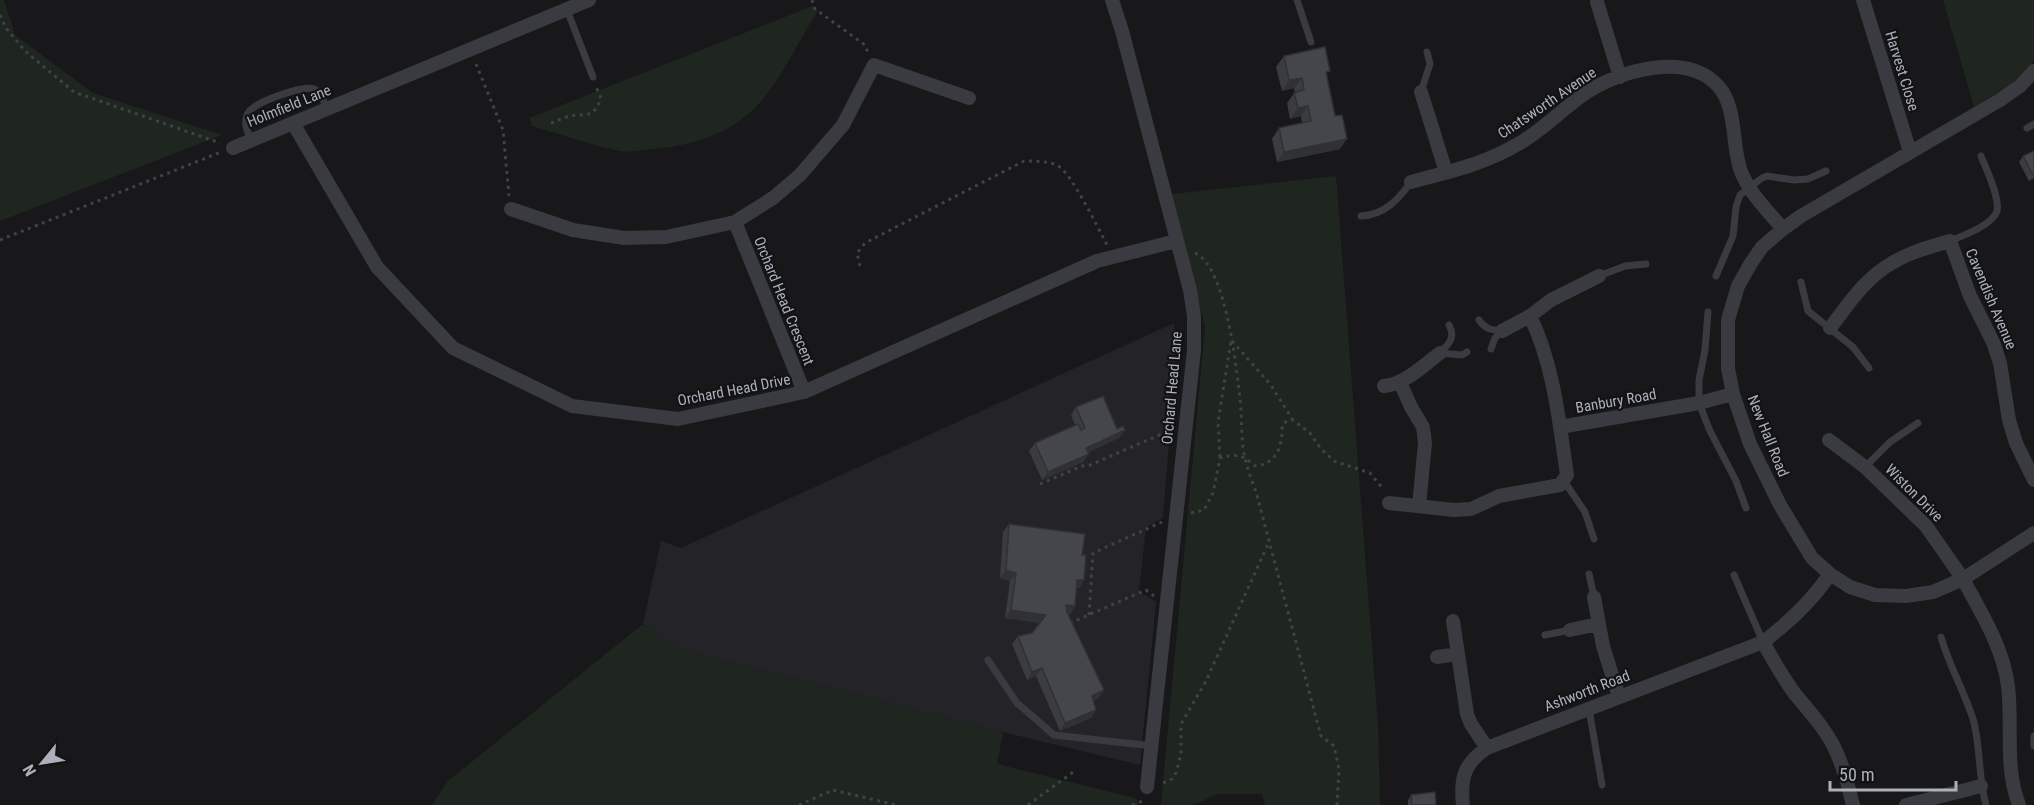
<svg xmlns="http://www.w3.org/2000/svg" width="2034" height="805" font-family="'Roboto Condensed',sans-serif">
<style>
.built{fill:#242428}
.green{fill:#1e261f}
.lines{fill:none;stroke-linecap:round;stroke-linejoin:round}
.path{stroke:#3f4247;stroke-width:3;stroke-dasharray:3 4.5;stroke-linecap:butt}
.service{stroke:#393b40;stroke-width:7}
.minor{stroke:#393b40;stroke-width:14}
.wall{fill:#3b3c40}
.shaded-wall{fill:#303134}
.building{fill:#45464b;stroke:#303134;stroke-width:1.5}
.labels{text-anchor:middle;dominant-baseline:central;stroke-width:4.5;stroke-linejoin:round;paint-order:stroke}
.street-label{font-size:15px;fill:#abb0bb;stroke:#131316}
</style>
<rect width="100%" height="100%" fill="#18181b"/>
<path class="built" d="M1174 323 1176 351 1163 518 1146 527 1139 591 1156 602 1140 765 1003 732 679 649 643 624 661 541 681 548Z"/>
<path class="green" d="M0 0H4L15 35 93 93 222 135 0 221Z
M1943 0H2034V61L2010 85 1974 107Z
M813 6 818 11C798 41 785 73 762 100 733 134 695 145 652 149 642 150 630 153 620 151 590 145 561 134 532 126L529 118Z
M1336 176 1378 724 1380 805H1265L1262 794H1217L1193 805H1161L1205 327 1172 194Z
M643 624 679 649 1003 732 997 764 1135 798 1140 805H432L448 781Z"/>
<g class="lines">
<path class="path" d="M812 0 815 9 865 45 868 53
M0 15 6 28 25 51 74 92 220 143
M476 64 503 130 509 196
M551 123C557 121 564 117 570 116 588 113 593 119 601 98L596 87
M0 240 221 152
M1195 253C1227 266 1238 378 1241 410 1242 425 1241 442 1245 457 1247 469 1252 481 1256 492L1321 736 1334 746 1339 769 1337 805
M860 266 857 253 865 243 1024 161C1035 161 1046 161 1057 165 1071 172 1098 228 1107 245
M1232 341 1270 384 1293 420
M1220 457 1218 422 1231 341
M1040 484 1082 466 1090 465 1171 430
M1191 513 1204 510 1213 493 1220 458C1236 453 1243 455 1255 466 1278 464 1283 444 1282 425L1287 421 1293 420 1310 433 1321 449 1334 461 1370 473 1384 490
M1089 615 1093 553 1162 522
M1070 623 1146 590 1154 596
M1163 783 1172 779 1176 773 1181 754V724L1206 681 1269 542
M799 805 833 790 896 805
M1028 805 1076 770
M1132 805 1143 801"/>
<path class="service" d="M1297 0 1311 42
M567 10 593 77
M1421 92 1430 64 1427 52
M2027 128 2034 124
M251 140C247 131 243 122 248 113 254 102 303 85 314 89 321 91 324 102 327 109
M1361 216C1384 215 1398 200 1411 182
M1950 241C1962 236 1993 225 1997 211 2000 198 1986 168 1981 156
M1599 276 1625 266 1646 264
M1716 276 1733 236 1736 207 1740 195 1762 178 1767 176 1794 180 1808 179 1826 171
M1801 282 1808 311 1853 347 1869 368
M1708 312 1705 350 1699 380V403L1710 431 1736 481 1746 508
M1479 320C1485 329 1491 330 1502 331
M1491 349 1495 338 1502 331
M1440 353C1449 344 1456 337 1449 325
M1440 353 1462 355 1467 352
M1865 467 1890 442 1918 423
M1564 481 1585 512 1594 539
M1589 574 1594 597
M1734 575 1763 642
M1545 635 1570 630
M1941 637C1949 665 1964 691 1973 719 1981 747 1978 777 1986 805
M988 660 1017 703 1054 735 1153 746
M1589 709 1602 785
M2034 736V746"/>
<path class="minor" d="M1112 0 1122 31 1190 290 1194 316V350L1147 787
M1863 0 1910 152
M1597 2 1620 77
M1421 92 1446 172
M293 123 377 267 453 348 572 406 678 419 804 392 1097 261 1176 241
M233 148 589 0
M1411 182C1448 172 1485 164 1518 144 1542 131 1561 110 1584 94 1618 71 1687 50 1719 87 1738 109 1731 149 1742 174 1751 195 1769 212 1783 229
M511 209 573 230 624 238 666 237 735 222 773 198 800 175 843 125 874 65 969 98
M735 222 804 392
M1830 328C1848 305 1865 278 1892 263 1910 252 1930 247 1950 241L1970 296 1993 342 2000 363 2009 420 2016 443 2034 480
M1502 331 1530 316 1551 300 1599 276
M1400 382 1411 407 1423 427 1425 443 1419 506
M1384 386C1405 384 1424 365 1440 353
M1560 427 1699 403 1733 394
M1829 440 1865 467 1926 526 1963 579 2034 533
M1389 503 1454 510 1471 509 1499 496 1560 485 1567 475C1559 422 1554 365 1530 316
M1594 597 1603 646 1619 697
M1453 621 1467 714 1471 724 1487 748
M1570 630 1598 624
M1763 642C1773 660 1783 678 1795 694 1809 711 1824 727 1834 747 1843 765 1848 785 1853 805
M1437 657 1458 654
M1463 805C1460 779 1464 763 1487 748L1763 642C1788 623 1812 601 1830 574
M1906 805 1981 786
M2019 805C2004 765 2013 727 2008 686 2003 647 1981 613 1963 579L1933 592 1906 596 1875 595 1850 587 1830 574 1812 558 1780 505 1750 444 1733 394 1728 368V320L1738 286 1751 263 1762 247 1783 229 1801 216 2000 100 2020 86 2034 71"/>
</g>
<path class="wall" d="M1284 56 1327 76 1340 149 1277 162 1272 139 1279 128 1302 123 1301 116 1290 119 1287 103 1295 92 1294 88 1282 91 1276 67Z
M2034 151V178L2029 181 2019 162 2023 156Z
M1076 407 1117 429 1125 430 1119 438 1088 452 1083 462 1042 480 1029 451 1035 443 1075 425 1071 415Z
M1009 524 1082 555 1084 580 1079 588H1077L1075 606 1070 614H1068L1104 690 1098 698 1093 701 1096 710 1091 718 1060 731 1036 676 1027 680 1012 644 1018 636 1032 633 1040 623 1005 618 1010 581 1000 578 1003 532Z
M1411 795 1436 805H1408V800Z"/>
<path class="shaded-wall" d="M1302 78 1294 88 1282 91 1289 80Z
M1308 106 1301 116 1290 119 1298 108Z
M1347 139 1340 149 1277 162 1284 152Z
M1125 430 1119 438 1081 456 1086 448Z
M1089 454 1083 462 1042 480 1048 472Z
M1006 570 1016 573 1010 581 1000 578Z
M1077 580H1084L1079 588H1072Z
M1066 605 1075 606 1070 614 1060 613Z
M1011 610 1046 615 1040 623 1005 618Z
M1042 668 1036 676 1027 680 1032 672Z
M1104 690 1098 698 1086 704 1092 696Z
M1096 710 1091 718 1060 731 1065 723Z"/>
<path class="building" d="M1325 47 1330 71 1326 72 1335 116 1342 115 1347 139 1284 152 1279 128 1311 121 1308 106 1298 108 1294 93 1304 90 1302 78 1289 80 1284 56Z
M2034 151V175H2033L2023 156Z
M1103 396 1117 429 1123 426 1125 430 1086 448 1089 454 1048 472 1035 443 1078 424 1081 430 1085 428 1076 407Z
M1009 524 1085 534 1082 555H1086L1084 580H1077L1075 606 1066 605 1067 612 1104 690 1092 696 1096 710 1065 723 1042 668 1032 672 1018 636 1032 633 1046 615 1011 610 1016 573 1006 570Z
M1435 792 1436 805H1412L1411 795Z"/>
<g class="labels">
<g class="street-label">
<text transform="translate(1902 71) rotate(73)">Harvest Close</text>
<text transform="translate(1547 103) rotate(-34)">Chatsworth Avenue</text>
<text transform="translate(289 106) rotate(-22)">Holmfield Lane</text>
<text transform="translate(1991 299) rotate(67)">Cavendish Avenue</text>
<text transform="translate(784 301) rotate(68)">Orchard Head Crescent</text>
<text transform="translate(1172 388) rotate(-85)">Orchard Head Lane</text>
<text transform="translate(734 390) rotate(-11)">Orchard Head Drive</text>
<text transform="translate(1616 401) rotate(-10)">Banbury Road</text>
<text transform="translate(1768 436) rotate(68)">New Hall Road</text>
<text transform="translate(1914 493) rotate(45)">Wiston Drive</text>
<text transform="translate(1587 691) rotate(-21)">Ashworth Road</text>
</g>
</g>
<g transform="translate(42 763) rotate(240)" stroke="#131316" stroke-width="4.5" paint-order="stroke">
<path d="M0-4.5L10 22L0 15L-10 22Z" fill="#abb0bb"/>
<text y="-9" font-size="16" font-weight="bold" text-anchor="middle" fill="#abb0bb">N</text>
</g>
<path d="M1830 781v9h126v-9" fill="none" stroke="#abb0bb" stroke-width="3"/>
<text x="1839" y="781" font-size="18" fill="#abb0bb" stroke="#131316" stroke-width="4.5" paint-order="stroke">50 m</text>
</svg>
